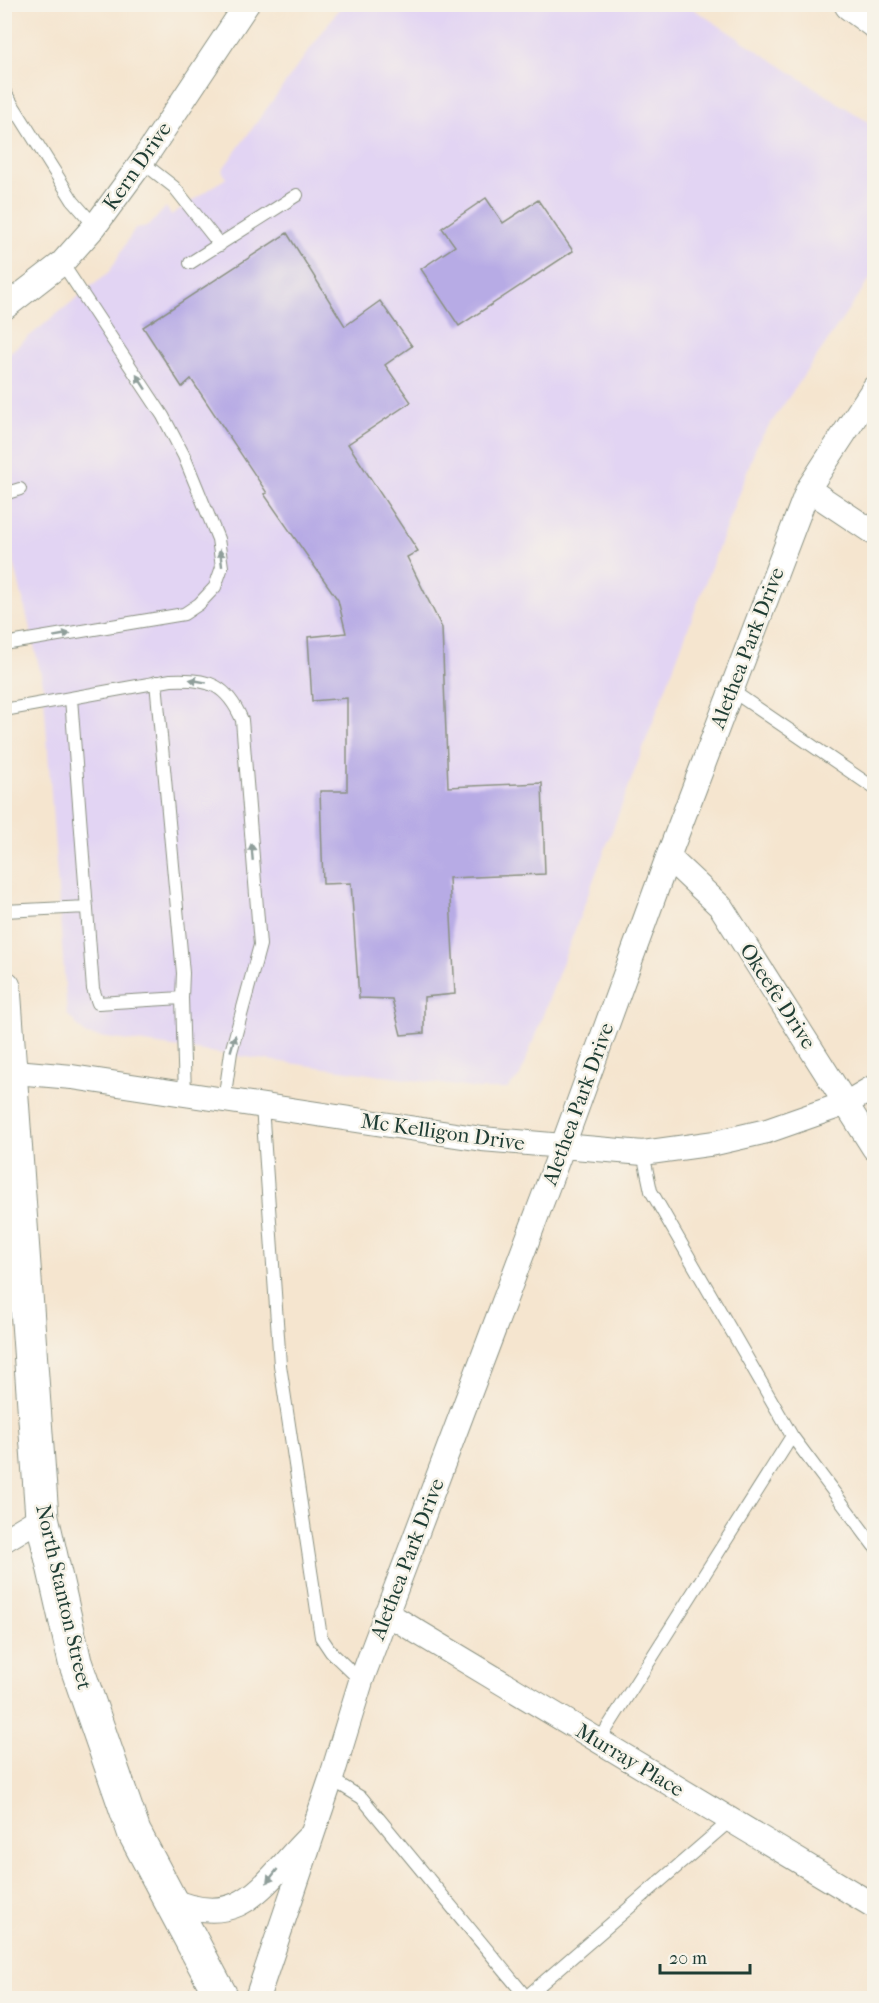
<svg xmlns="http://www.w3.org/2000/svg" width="879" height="2003" font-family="'IM FELL French Canon',serif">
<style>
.built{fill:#e2d4f3}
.building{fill:#b7abe5}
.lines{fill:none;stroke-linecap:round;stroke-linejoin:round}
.lane-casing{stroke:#8a9182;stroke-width:14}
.street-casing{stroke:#8a9182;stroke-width:26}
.secondary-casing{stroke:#8a9182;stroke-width:35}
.primary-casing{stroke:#8a9182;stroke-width:35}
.lane{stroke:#fff;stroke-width:12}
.street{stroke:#fff;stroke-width:24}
.secondary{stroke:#fff;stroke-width:33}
.primary{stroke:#fff;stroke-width:33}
.oneway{fill:#8f9e9a}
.labels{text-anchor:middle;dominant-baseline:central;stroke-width:5;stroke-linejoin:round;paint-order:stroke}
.street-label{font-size:21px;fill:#1f3d34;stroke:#f7f3e8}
</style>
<rect width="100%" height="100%" fill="#f7f3e8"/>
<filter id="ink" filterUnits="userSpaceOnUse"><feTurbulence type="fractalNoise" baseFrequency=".0167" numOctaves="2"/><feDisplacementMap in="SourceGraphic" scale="12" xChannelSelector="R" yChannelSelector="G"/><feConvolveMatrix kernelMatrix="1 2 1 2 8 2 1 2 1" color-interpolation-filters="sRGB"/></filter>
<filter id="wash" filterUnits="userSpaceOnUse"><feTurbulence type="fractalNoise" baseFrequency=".008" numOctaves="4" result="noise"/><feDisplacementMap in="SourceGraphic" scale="24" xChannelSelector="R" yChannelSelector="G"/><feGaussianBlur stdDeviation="1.35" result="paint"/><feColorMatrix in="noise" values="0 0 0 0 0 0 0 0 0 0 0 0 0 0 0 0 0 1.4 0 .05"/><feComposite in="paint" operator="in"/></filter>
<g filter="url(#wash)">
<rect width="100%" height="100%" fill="#f5e5cf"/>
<path class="built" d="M342 5H687L874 126V148L869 156 874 159V273L758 442 520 1076 507 1089H479L86 1035 67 1014 43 683 5 525 4 357 110 271 135 228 149 226 166 207 171 215 226 178 222 170Z"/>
<g id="blocks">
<path class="building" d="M486 198 503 223 538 200 573 251 459 326 421 269 455 246 442 228Z
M287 233 345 326 380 301 412 346 385 365 411 402 348 444 418 551 407 557 442 628 448 787 542 783 545 874 449 878 455 994 424 997V1033L401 1035 392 999 359 998 351 883 323 884 320 791H347V698L312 701 308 637 346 633 338 600 264 494 267 493 191 379 182 387 143 327Z"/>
</g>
</g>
<g filter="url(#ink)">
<use href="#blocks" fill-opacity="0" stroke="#8a9182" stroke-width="1.5"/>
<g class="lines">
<g class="lane-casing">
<path id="lane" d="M4 91 73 201 95 226
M142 162 174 187 220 245
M190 263 297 195
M4 494 20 489
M4 644 184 614 199 604 215 587 222 567 218 539 184 456 163 416 62 263
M731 690 874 788
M71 698 93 989 98 1003 182 998 183 973 156 682
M4 710 171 680C209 678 227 685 242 720L260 945 231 1052 224 1101
M4 911 87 907
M182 998 185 1095
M262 1106 280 1365 321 1637 331 1652 361 1681
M643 1153 651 1191 792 1436 874 1546
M599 1741 792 1436
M331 1779 362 1798 527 1998
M526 1997 731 1820"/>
</g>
<g class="street-casing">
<path id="street" d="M4 308 62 263 95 226 142 162 247 4
M808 489 874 533
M668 857 721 907 874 1148
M4 1071 72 1077 482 1139 643 1153 715 1143 767 1131 847 1103 874 1087
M4 1540 42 1517
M386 1613 874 1906
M168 1899C242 1932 262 1884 308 1838
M257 1998 331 1779 361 1681 562 1148 668 857 808 489 874 388"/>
</g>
<g class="secondary-casing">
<path id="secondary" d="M4 987 42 1517 75 1662 134 1832 222 1998"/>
</g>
<g class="primary-casing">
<path id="primary" d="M851 4 874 21"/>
</g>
<use href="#lane" class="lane"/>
<use href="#street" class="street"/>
<use href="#secondary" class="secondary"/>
<use href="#primary" class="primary"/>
</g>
<defs><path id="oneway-solid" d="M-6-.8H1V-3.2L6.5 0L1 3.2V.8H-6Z" transform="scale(1.5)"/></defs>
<g class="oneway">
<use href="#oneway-solid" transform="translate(141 382) rotate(-123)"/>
<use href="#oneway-solid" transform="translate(221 558) rotate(-97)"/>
<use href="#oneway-solid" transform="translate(62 635) rotate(-10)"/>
<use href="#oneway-solid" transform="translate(198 681) rotate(-170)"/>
<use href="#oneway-solid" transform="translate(252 852) rotate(-95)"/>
<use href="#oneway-solid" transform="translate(233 1043) rotate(-74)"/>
<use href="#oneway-solid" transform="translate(272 1876) rotate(128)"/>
</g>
</g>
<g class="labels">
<g class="street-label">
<text transform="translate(137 166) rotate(-55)">Kern Drive</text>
<text transform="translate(747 648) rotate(-69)">Alethea Park Drive</text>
<text transform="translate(778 996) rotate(57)">Okeefe Drive</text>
<text transform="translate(578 1104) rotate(-70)">Alethea Park Drive</text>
<text transform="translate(443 1132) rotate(8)">Mc Kelligon Drive</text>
<text transform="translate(407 1559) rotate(-69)">Alethea Park Drive</text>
<text transform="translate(64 1597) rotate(77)">North Stanton Street</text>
<text transform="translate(630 1760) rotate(31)">Murray Place</text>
</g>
</g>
<rect width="879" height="2003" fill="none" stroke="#f7f3e8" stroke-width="24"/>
<path d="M660 1964v9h90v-9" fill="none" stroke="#1f3d34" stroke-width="3"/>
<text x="669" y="1964" font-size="18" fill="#1f3d34" stroke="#f7f3e8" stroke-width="4.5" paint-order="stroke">20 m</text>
</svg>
